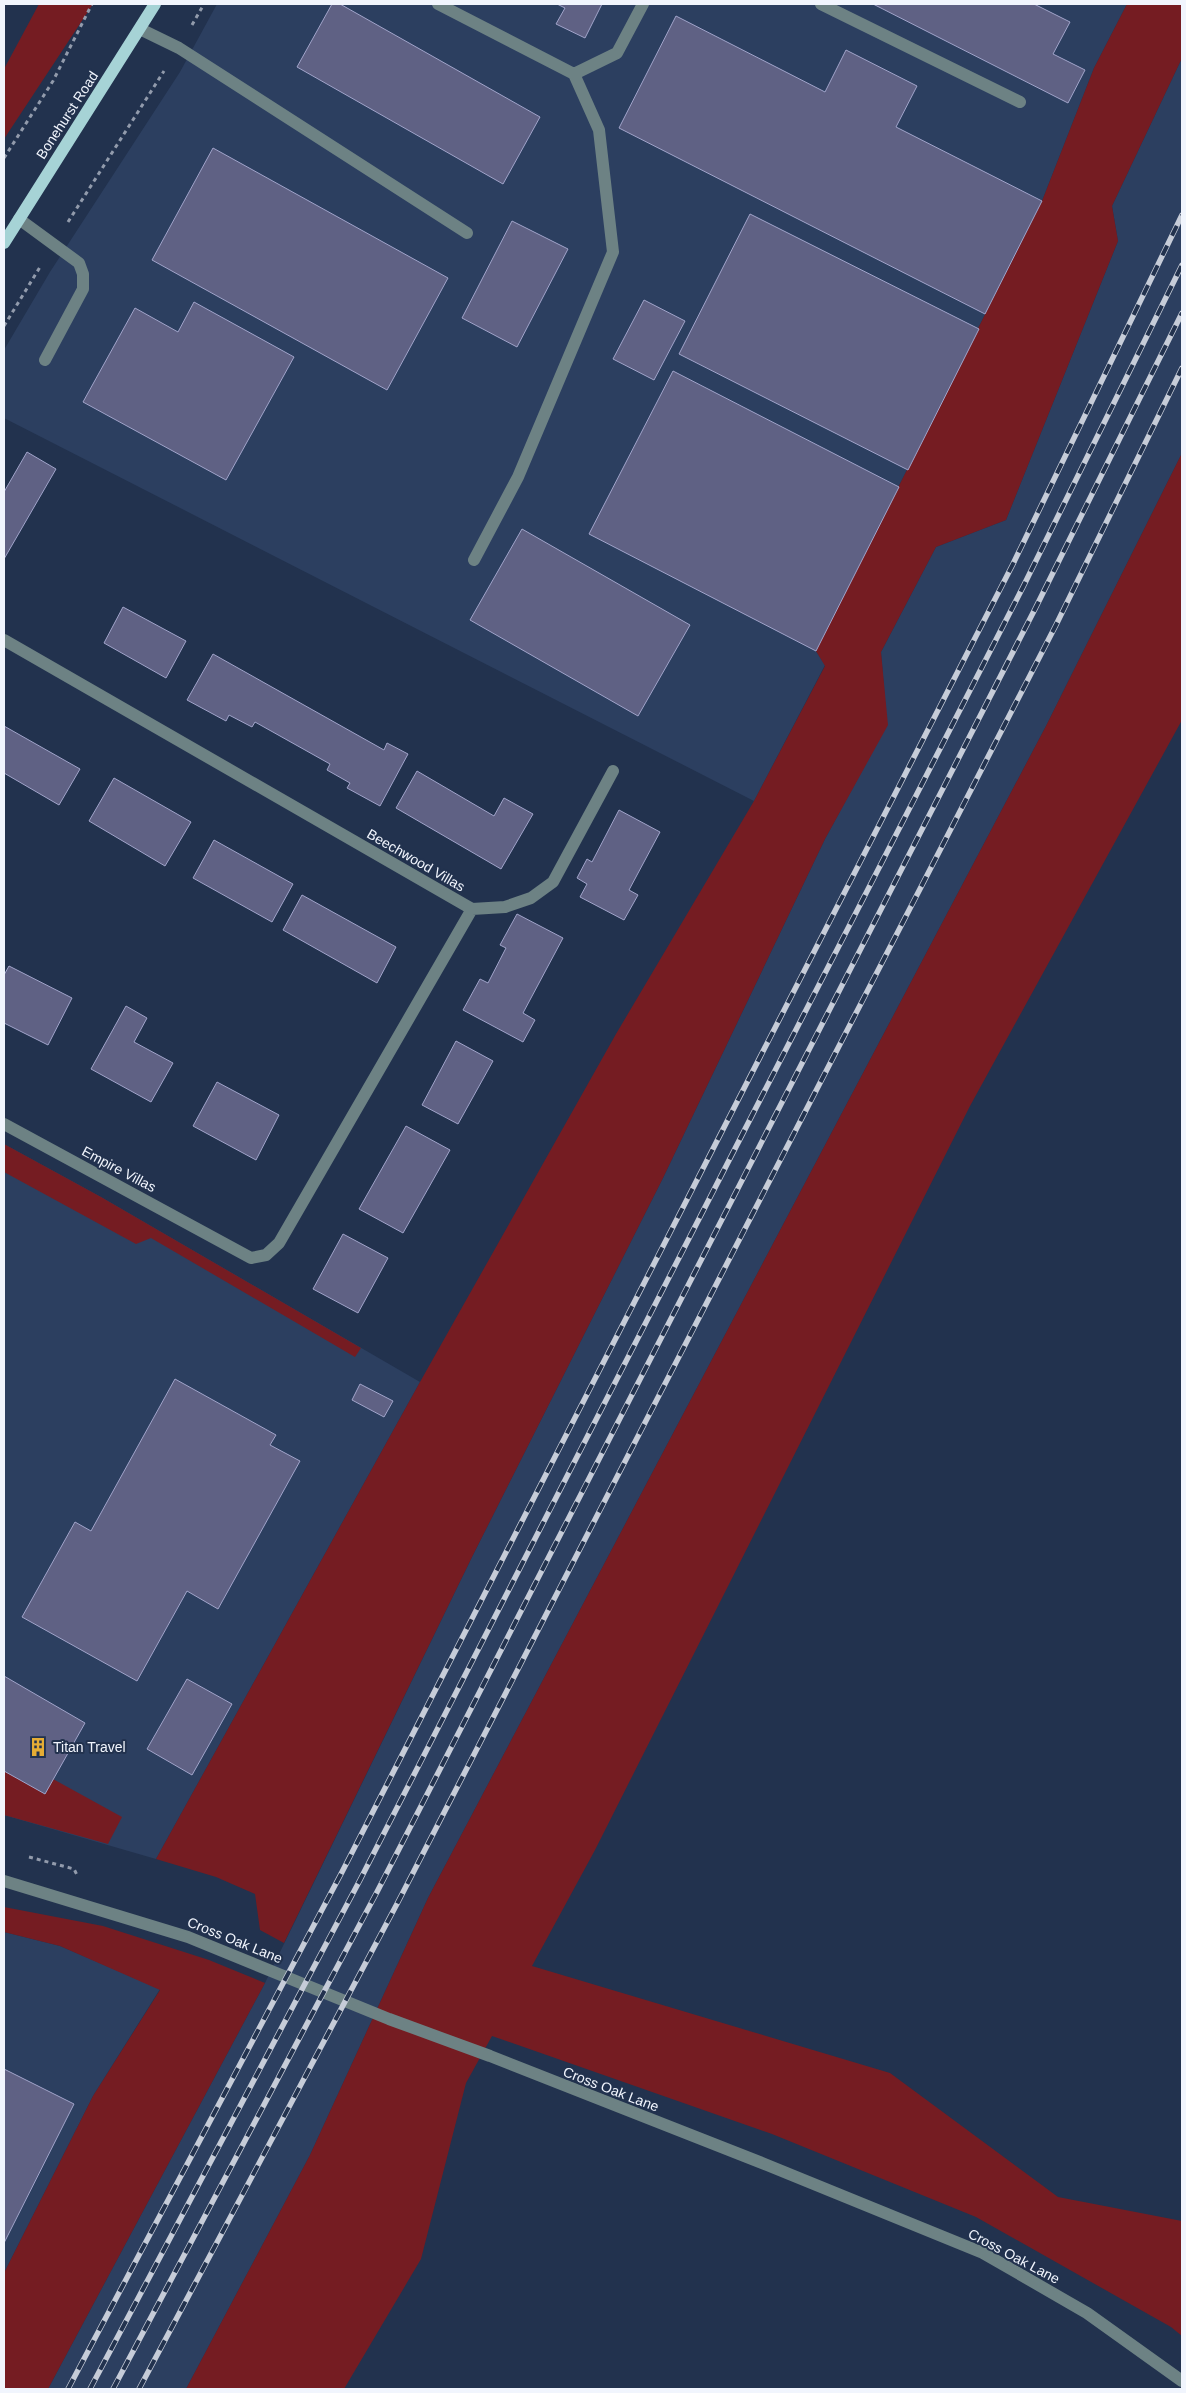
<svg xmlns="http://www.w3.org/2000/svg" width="1186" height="2393" font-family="Helvetica,sans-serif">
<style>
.built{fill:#2c3f60}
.green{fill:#751c22}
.building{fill:#5f6184;stroke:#a1a4ca}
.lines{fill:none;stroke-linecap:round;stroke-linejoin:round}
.path{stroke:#929bac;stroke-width:3;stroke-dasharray:4 4;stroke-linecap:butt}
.minor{stroke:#6d8284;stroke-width:12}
.major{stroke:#a6d3d6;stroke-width:12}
.rail-casing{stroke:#c6ccd8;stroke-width:5.5}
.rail{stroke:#22324e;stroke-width:4;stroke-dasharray:11;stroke-linecap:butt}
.labels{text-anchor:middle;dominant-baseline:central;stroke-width:4;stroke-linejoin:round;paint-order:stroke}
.street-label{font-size:14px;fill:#f1f5fd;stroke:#22324e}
.poi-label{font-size:14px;fill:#f1f5fd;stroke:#22324e;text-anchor:start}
</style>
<rect width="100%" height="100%" fill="#22324e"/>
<path class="built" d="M217 4H1127L1094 68 1042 201 816 651 825 665 754 801 4 418V350L50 272 180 72Z
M1182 58V453L1046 726 428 1898 310 2155 186 2389H48L265 1983 472 1557 663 1178 825 839 887 725 881 652 936 547 1006 520 1118 241 1112 206Z
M4 1144 101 1197 420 1382 156 1859 4 1815Z
M4 1932 60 1946 160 1989 93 2096 4 2273Z"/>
<path class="green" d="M39 4H93L4 139V69Z
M1127 4H1182V58L1112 206 1118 241 1006 520 936 547 881 652 888 725 825 839 663 1178 472 1557 284 1943 260 1930 255 1894 216 1877 156 1859 420 1382 616 1034 754 801 825 666 816 651 1042 201 1094 68Z
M1182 453V720L970 1106 595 1850 532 1966 890 2073 1058 2197 1182 2221V2336L1171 2327 976 2217 772 2134 492 2036 466 2083 421 2259 344 2389H186L310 2155 428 1898 1046 726Z
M4 1144 101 1197 361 1348 355 1357 151 1238 136 1244 4 1172Z
M4 1771 45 1794 53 1779 122 1817 108 1844 4 1815Z
M4 1907 103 1926 209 1960 265 1983 48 2389H4V2273L93 2096 160 1990 60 1946 4 1932Z"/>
<path class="building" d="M332 4H340L540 117 503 184 297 67Z
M557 4H602L585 38 556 24 565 8Z
M873 4H1034L1070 22 1053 54 1085 70 1068 103Z
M676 16 825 92 846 50 917 86 896 127 1042 201 985 314 619 128Z
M213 148 448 278 387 390 152 260Z
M750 214 979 329 908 470 679 354Z
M512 221 568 249 517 347 462 318Z
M644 300 685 321 654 380 613 359Z
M194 302 294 357 226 480 83 402 135 308 178 332Z
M673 371 899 487 816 651 589 534Z
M27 452 56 469 4 559V492Z
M522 529 690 625 638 716 470 620Z
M123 607 186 641 166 678 104 643Z
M213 654 384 750 387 743 408 754 380 806 347 788 350 783 327 770 330 764 255 722 252 727 229 715 226 721 187 700Z
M4 726 80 769 59 805 4 773Z
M417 771 494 816 504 798 533 814 501 869 396 808Z
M114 778 191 822 165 866 89 821Z
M619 810 660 832 629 890 638 895 624 920 580 897 587 884 577 878 587 859 592 862Z
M214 840 293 884 272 922 193 878Z
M302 895 396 947 377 983 283 930Z
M517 914 563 938 523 1013 535 1020 523 1042 463 1010 480 979 488 983 506 948 500 945Z
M9 966 72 998 48 1045 4 1023V975Z
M126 1006 147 1018 134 1042 173 1063 151 1102 91 1069Z
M456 1041 493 1061 458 1124 422 1105Z
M217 1082 279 1115 256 1160 193 1126Z
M406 1126 450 1150 403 1233 359 1209Z
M343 1234 388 1258 358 1313 313 1289Z
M175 1379 276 1435 270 1445 300 1461 218 1609 187 1591 137 1681 22 1617 75 1522 91 1531Z
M360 1384 393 1401 384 1417 352 1400Z
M4 1676 85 1723 45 1794 4 1771Z
M187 1679 232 1704 192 1775 147 1749Z
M4 2069 74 2104 4 2243Z"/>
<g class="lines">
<path class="path" d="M192 25 204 4
M4 158 53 81 92 4
M68 222 164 71
M4 326 40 267
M29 1857 74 1869 77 1875"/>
<path class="minor" d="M438 4 574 74 599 130 613 252 518 477 474 560
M821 4 1020 102
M140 29 179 48 467 233
M574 74 617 53 643 4
M19 219 79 263 83 274V289L45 360
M4 640 472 909 279 1243 266 1255 251 1258 4 1124
M472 909 505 907 531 898 553 882 613 771
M4 1881 188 1937 389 2019 490 2056 767 2165 983 2253 1087 2313 1182 2381"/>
<path class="major" d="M4 243 155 4"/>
<g class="rail-casing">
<path id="rail" d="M68 2389 342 1872 1013 564 1182 215
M90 2389 360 1880 1023 587 1182 265
M113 2389 377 1892 1035 609 1182 313
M139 2389 398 1902 1056 625 1182 368"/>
</g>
<use href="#rail" class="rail"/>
</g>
<defs>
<g id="building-bare" transform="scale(1.5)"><path d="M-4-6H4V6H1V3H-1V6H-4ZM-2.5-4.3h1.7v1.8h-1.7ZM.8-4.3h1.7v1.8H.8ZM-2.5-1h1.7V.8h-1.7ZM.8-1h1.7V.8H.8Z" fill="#e5ad35" stroke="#22324e" stroke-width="2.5" paint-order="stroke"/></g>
</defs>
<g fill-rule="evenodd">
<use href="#building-bare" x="38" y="1747"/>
</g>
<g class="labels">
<g class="street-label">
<text transform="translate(67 115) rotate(-57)">Bonehurst Road</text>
<text transform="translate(416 860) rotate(30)">Beechwood Villas</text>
<text transform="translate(119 1169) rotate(28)">Empire Villas</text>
<text transform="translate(235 1940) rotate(22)">Cross Oak Lane</text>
<text transform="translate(611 2089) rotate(21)">Cross Oak Lane</text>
<text transform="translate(1014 2256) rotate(28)">Cross Oak Lane</text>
</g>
<g class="poi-label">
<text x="53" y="1747">Titan Travel</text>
</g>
</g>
<rect width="1186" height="2393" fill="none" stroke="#f1f5fd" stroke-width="10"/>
</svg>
